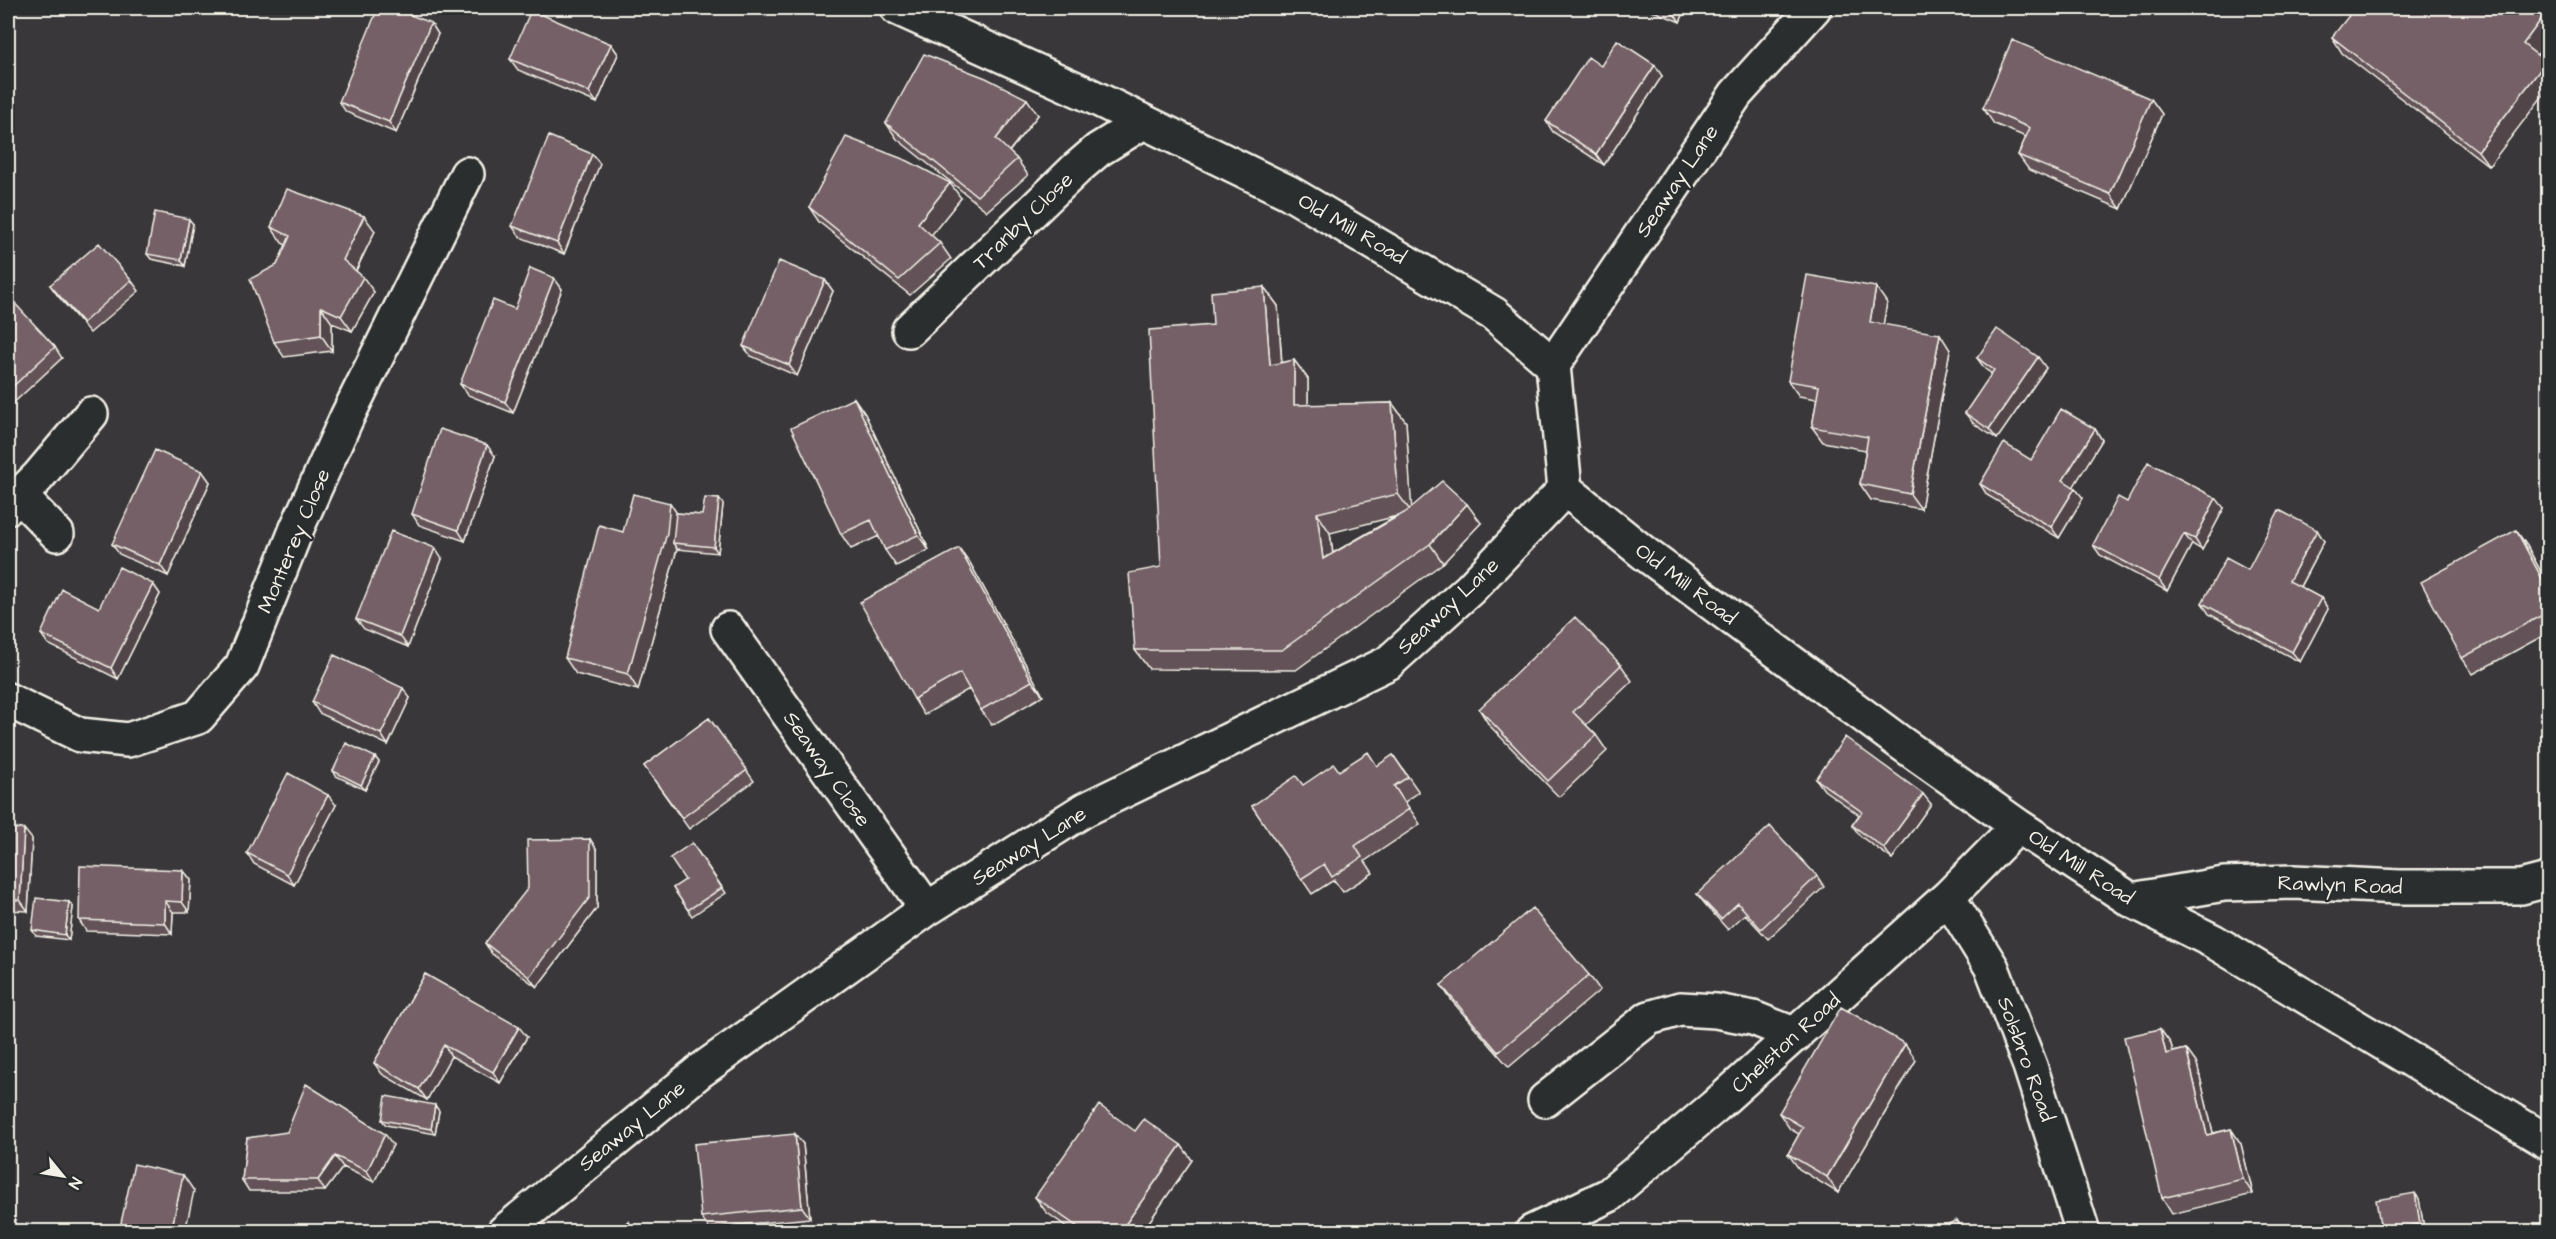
<svg xmlns="http://www.w3.org/2000/svg" width="2556" height="1239" font-family="'Architects Daughter',sans-serif">
<style>
.lines{fill:none;stroke-linecap:round;stroke-linejoin:round}
.minor-casing{stroke:#f4f1e8;stroke-width:38}
.minor{stroke:#2a2d2e;stroke-width:33}
.wall{fill:#645359;stroke:#f4f1e8;stroke-width:1.5;fill-rule:evenodd}
.shaded-wall{fill:#514449;stroke:#f4f1e8;stroke-width:1.5}
.building{fill:#746168;stroke:#f4f1e8;stroke-width:1.5}
.labels{text-anchor:middle;dominant-baseline:central;stroke-width:5;stroke-linejoin:round;paint-order:stroke}
.street-label{font-size:21px;fill:#f4f1e8;stroke:#2a2d2e}
</style>
<rect width="100%" height="100%" fill="#39373a"/>
<filter id="ink" filterUnits="userSpaceOnUse"><feTurbulence type="fractalNoise" baseFrequency=".0167" numOctaves="2"/><feDisplacementMap in="SourceGraphic" scale="12" xChannelSelector="R" yChannelSelector="G"/><feConvolveMatrix kernelMatrix="1 2 1 2 8 2 1 2 1" color-interpolation-filters="sRGB"/></filter>
<g filter="url(#ink)">
<g class="lines">
<g class="minor-casing">
<path id="minor" d="M897 8 1085 93 1288 192 1494 314 1553 365 1565 489 1644 553 1898 741 2018 826 2131 900 2213 941 2548 1142
M909 330 1077 168 1098 150 1143 122
M1553 365 1736 94 1814 8
M19 495 57 534
M8 507 38 477 91 414
M728 629 927 909
M8 700 80 735 128 740 198 717 242 666 297 528 347 417 467 174
M1948 897 1992 968 2030 1066 2083 1232
M2131 900 2224 884 2293 882 2400 887H2521L2548 880
M1545 1100 1649 1018 1680 1009 1716 1011 1753 1018 1796 1035
M504 1232 700 1071 927 909 1084 810 1388 663 1470 589 1565 489
M1532 1232 1609 1195 1714 1107 1948 897 2018 826"/>
</g>
<use href="#minor" class="minor"/>
</g>
<path class="wall" d="M1646 8H1686L1680 22Z
M2441 10 2537 55 2489 166 2342 53 2332 37Z
M431 23 438 34 396 133 346 112 339 102Z
M611 44 618 54 597 103 518 70 510 59Z
M1601 66 1662 76 1604 165 1553 132 1546 121Z
M2151 99 2162 114 2121 209 2029 170 2018 155 2026 137 1994 124 1983 108Z
M1038 115 1009 152 1017 159 1028 175 987 211 897 139 886 123Z
M592 154 600 164 564 254 520 237 512 226Z
M961 198 931 235 940 243 951 259 910 295 819 222 809 207Z
M193 224 185 266 151 259 147 254Z
M271 227 375 231 356 271 374 292 352 331 332 323V351L284 357 274 342 277 265 286 245 282 243Z
M554 278 562 289 513 413 468 395 460 384Z
M131 280 139 291 90 333 58 296 50 285Z
M825 280 833 291 797 376 751 356 743 346Z
M1264 287 1278 306 1282 363 1294 360 1308 379V405L1392 403 1406 422 1411 507 1481 523 1443 563 1296 670 1149 669 1135 650 1161 567 1213 325ZM1397 516 1333 553 1330 533Z
M8 298 55 347 62 358 8 408Z
M1887 303 1883 324 1950 350 1921 509 1871 500 1860 484 1866 450 1823 442 1812 427 1817 399 1799 396 1788 381Z
M1977 358 2046 368 1997 439 1973 423 1965 413 1992 374 1985 369Z
M854 398 865 414 929 550 896 566 885 550 879 536 851 549 841 534Z
M2095 429 2102 440 2073 486 2083 498 2059 538 1987 495 1980 484Z
M495 456 465 541 419 525 412 514Z
M202 471 210 482 168 576 119 554 112 544Z
M2127 502 2224 508 2202 550 2192 544 2167 591 2100 555 2093 545Z
M670 503 676 513 702 515 723 504 718 553 677 549 638 690 576 674 565 658 623 532Z
M2317 530 2324 541 2300 587 2321 598 2328 609 2300 662 2209 614 2202 603 2248 570Z
M2527 546 2548 585V633L2473 674 2462 658Z
M442 559 408 647 364 629 356 619Z
M970 563 1043 696 992 725 981 710 969 689 924 715 914 699Z
M153 584 160 594 118 679 48 644 41 634Z
M1621 665 1632 681 1586 725 1596 735 1607 751 1559 797 1489 725 1479 709Z
M410 698 388 745 319 713 312 702Z
M709 718 754 781 689 829 644 766Z
M1393 755 1419 792 1405 802 1420 824 1365 861 1373 873 1343 892 1334 880 1312 894 1252 806 1339 771 1377 766Z
M375 757 379 762 365 790 336 776 333 771Z
M1816 779 1931 804 1892 859 1860 836 1852 825 1859 815 1824 790Z
M336 805 294 885 254 864 247 853Z
M8 828 32 839 28 911 8 910Z
M590 839 597 850V908L537 987 492 954 485 943Z
M692 843 726 893 692 916 673 888 685 880Z
M183 870 191 880 189 912H173L172 934 86 931 79 920Z
M1817 876 1824 887 1768 939 1745 914 1728 930 1705 904 1697 894Z
M73 907 69 940 36 936 32 930Z
M425 974 527 1037 500 1083 451 1056 427 1100 382 1074 374 1063Z
M1589 975 1600 990 1509 1067 1452 1001 1441 985Z
M2160 1029 2171 1044 2173 1052 2186 1049 2197 1064 2213 1133 2231 1129 2241 1144 2253 1194 2172 1214 2162 1198Z
M1905 1044 1916 1060 1838 1193 1799 1169 1788 1154 1799 1134 1790 1129 1779 1113Z
M439 1111 435 1134 386 1125 382 1120Z
M1135 1131 1181 1145 1192 1160 1142 1232H1074L1046 1212 1035 1197Z
M795 1134 803 1144 810 1218 709 1228 701 1217Z
M247 1138 393 1145 374 1182 343 1167 325 1191H249L242 1180Z
M2419 1199 2424 1229 2410 1232H2382L2381 1230Z"/>
<path class="shaded-wall" d="M1674 8H1686L1680 22 1672 11Z
M2548 10V40L2534 59 2523 44Z
M431 23 438 34 396 133 389 122Z
M611 44 618 54 597 103 589 92Z
M2546 62 2548 65V89L2489 166 2478 151Z
M1655 65 1662 76 1604 165 1596 154Z
M1027 99 1038 115 1006 155 996 139Z
M2151 99 2162 114 2121 209 2110 194Z
M8 114 14 124 8 150Z
M592 154 600 164 564 254 557 243Z
M950 183 961 198 929 238 918 223Z
M364 216 375 231 353 276 343 260Z
M189 219 193 224 185 266 181 260Z
M363 277 374 292 352 331 341 316Z
M554 278 562 289 513 413 505 402Z
M825 280 833 291 797 376 789 365Z
M1264 287 1278 306 1283 384 1270 365Z
M1876 287 1887 303 1881 337 1870 322Z
M321 307 332 323V351L321 335Z
M1940 334 1950 350 1921 509 1910 494Z
M2038 357 2046 368 1997 439 1989 429Z
M1294 360 1308 379V425L1294 405Z
M854 398 865 414 929 550 918 535Z
M1392 403 1406 422 1412 513 1398 494Z
M2095 429 2102 440 2071 491 2063 480Z
M487 445 495 456 465 541 458 530Z
M202 471 210 482 168 576 160 565Z
M2075 488 2083 498 2059 538 2051 527Z
M2216 498 2224 508 2202 550 2195 539Z
M719 499 723 504 718 553 714 547Z
M670 503 680 518 673 543 677 549 638 690 628 674Z
M1467 504 1481 523 1443 563 1430 544Z
M1317 513 1330 533 1336 578 1323 559Z
M2317 530 2324 541 2297 592 2289 581Z
M2516 530 2527 546 2548 585V590Z
M2184 534 2192 544 2167 591 2159 580Z
M435 548 442 559 408 647 400 636Z
M959 548 970 563 1043 696 1032 681Z
M153 584 160 594 118 679 111 668Z
M2321 598 2328 609 2300 662 2292 652Z
M403 688 410 698 388 745 381 734Z
M375 757 379 762 365 790 361 785Z
M1923 794 1931 804 1892 859 1884 848Z
M328 795 336 805 294 885 287 874Z
M24 829 32 839 28 911 20 900Z
M590 839 597 850V908L537 987 529 977Z
M183 870 191 880 189 912 182 902Z
M165 901 173 912 172 934 165 923Z
M69 902 73 907 69 940 65 935Z
M519 1027 527 1037 500 1083 493 1072Z
M2160 1029 2171 1044 2177 1069 2166 1054Z
M1905 1044 1916 1060 1838 1193 1827 1177Z
M444 1045 451 1056 427 1100 419 1089Z
M2186 1049 2197 1064 2217 1150 2207 1135Z
M435 1105 439 1111 435 1134 431 1129Z
M2231 1129 2241 1144 2253 1194 2243 1179Z
M385 1134 393 1145 374 1182 367 1171Z
M795 1134 803 1144 810 1218 802 1207Z
M1181 1145 1192 1160 1142 1232H1120Z
M335 1156 343 1167 325 1191 318 1180Z
M183 1175 194 1191 185 1232H171Z
M2415 1193 2419 1199 2424 1229 2420 1224Z
M1957 1220 1965 1232H1962Z"/>
<path class="building" d="M378 8H393L431 23 389 122 339 102Z
M1663 8H1674L1672 11Z
M2355 8H2438L2441 10 2443 8H2548V10L2523 44 2546 62 2478 151 2332 37Z
M531 10 611 44 589 92 510 59Z
M1617 40 1655 65 1596 154 1546 121 1588 57 1601 66Z
M2012 40 2151 99 2110 194 2018 155 2030 128 1983 108Z
M924 54 986 78 1027 99 996 139 1017 159 977 196 886 123Z
M549 136 592 154 557 243 512 226Z
M846 137 908 161 950 183 918 223 940 243 899 280 809 207Z
M287 189 364 216 343 260 363 277 341 316 321 307V335L274 342 250 279 277 265 290 236 271 227Z
M155 212 189 219 181 260 147 254Z
M99 243 131 280 83 323 50 285Z
M779 261 825 280 789 365 743 346Z
M530 268 554 278 505 402 460 384 493 300 515 309Z
M1807 275 1876 287 1870 322 1940 334 1910 494 1860 484 1868 437 1812 427 1819 386 1788 381Z
M1264 287 1270 365 1294 360V405L1392 403 1398 494 1317 513 1323 559 1406 512 1442 481 1467 504 1430 544 1282 650H1135L1129 573 1161 567 1149 330 1213 325 1211 292Z
M9 297 55 347 8 391V298Z
M1997 329 2038 357 1989 429 1965 413 1994 370 1977 358Z
M854 398 918 535 885 550 871 520 841 534 791 428Z
M2061 409 2095 429 2063 480 2075 488 2051 527 1980 484 2004 443 2031 460Z
M440 429 487 445 458 530 412 514Z
M155 450 202 471 160 565 112 544Z
M2148 462 2216 498 2195 539 2184 534 2159 580 2093 545 2118 497 2127 502Z
M633 494 670 503 667 533 628 674 565 658 599 525 623 532Z
M705 498 719 499 714 547 673 543 676 513 702 515Z
M2279 510 2317 530 2289 581 2321 598 2292 652 2202 603 2226 558 2248 570Z
M2516 530 2548 590V612L2462 658 2421 582Z
M391 531 435 548 400 636 356 619Z
M959 548 1032 681 981 710 960 673 914 699 860 602Z
M119 567 153 584 111 668 41 634 62 589 99 608Z
M1575 617 1621 665 1573 712 1596 735 1548 781 1479 709Z
M334 655 403 688 381 734 312 702Z
M709 718 747 770 682 818 644 766Z
M1845 737 1923 794 1884 848 1852 825 1862 812 1816 779Z
M346 743 375 757 361 785 333 771Z
M1368 752 1377 766 1393 755 1408 777 1394 786 1409 809 1355 846 1362 857 1332 877 1324 864 1301 879 1252 806 1296 776 1303 785 1334 764 1339 771Z
M288 773 328 795 287 874 247 853Z
M1770 826 1817 876 1761 929 1738 903 1721 919 1697 894Z
M8 828 24 829 20 900H8Z
M590 839V897L529 977 485 943 528 888 527 840Z
M692 843 722 888 688 910 673 888 685 880 670 858Z
M80 866 183 870 182 902 165 901V923L79 920Z
M36 898 69 902 65 935 32 930Z
M1532 908 1589 975 1498 1052 1441 985Z
M425 974 519 1027 493 1072 444 1045 419 1089 374 1063Z
M1841 1007 1905 1044 1827 1177 1788 1154 1803 1127 1779 1113Z
M2160 1029 2166 1054 2186 1049 2207 1135 2231 1129 2243 1179 2162 1198 2124 1037Z
M306 1084 385 1134 367 1171 335 1156 318 1180H242L247 1138 287 1132Z
M386 1096 435 1105 431 1129 382 1120Z
M1099 1105 1135 1131 1144 1119 1181 1145 1120 1232H1085L1035 1197Z
M795 1134 802 1207 701 1217 694 1144Z
M134 1164 183 1175 171 1232H119Z
M2415 1193 2420 1224 2381 1230 2376 1200Z
M1957 1220 1962 1232H1931Z
M628 1221 637 1232H616Z"/>
</g>
<g class="labels">
<g class="street-label">
<text transform="translate(1677 181) rotate(-56)">Seaway Lane</text>
<text transform="translate(1023 221) rotate(-44)">Tranby Close</text>
<text transform="translate(1352 229) rotate(30)">Old Mill Road</text>
<text transform="translate(294 541) rotate(-67)">Monterey Close</text>
<text transform="translate(1686 584) rotate(37)">Old Mill Road</text>
<text transform="translate(1448 606) rotate(-43)">Seaway Lane</text>
<text transform="translate(827 769) rotate(55)">Seaway Close</text>
<text transform="translate(1029 846) rotate(-32)">Seaway Lane</text>
<text transform="translate(2081 867) rotate(33)">Old Mill Road</text>
<text transform="translate(2340 885) rotate(2)">Rawlyn Road</text>
<text transform="translate(1786 1043) rotate(-42)">Chelston Road</text>
<text transform="translate(2026 1059) rotate(70)">Solsbro Road</text>
<text transform="translate(632 1126) rotate(-39)">Seaway Lane</text>
</g>
</g>
<rect width="2556" height="1239" fill="none" stroke="#2a2d2e" stroke-width="30"/>
<rect x="15" y="15" width="2526" height="1209" fill="none" stroke="#f4f1e8" stroke-width="2" filter="url(#ink)"/>
<g transform="translate(63 1176) rotate(120)" stroke="#2a2d2e" stroke-width="4.5" paint-order="stroke">
<path d="M0-4.5L10 22L0 15L-10 22Z" fill="#f4f1e8"/>
<text y="-9" font-size="16" font-weight="bold" text-anchor="middle" fill="#f4f1e8">N</text>
</g>
</svg>
